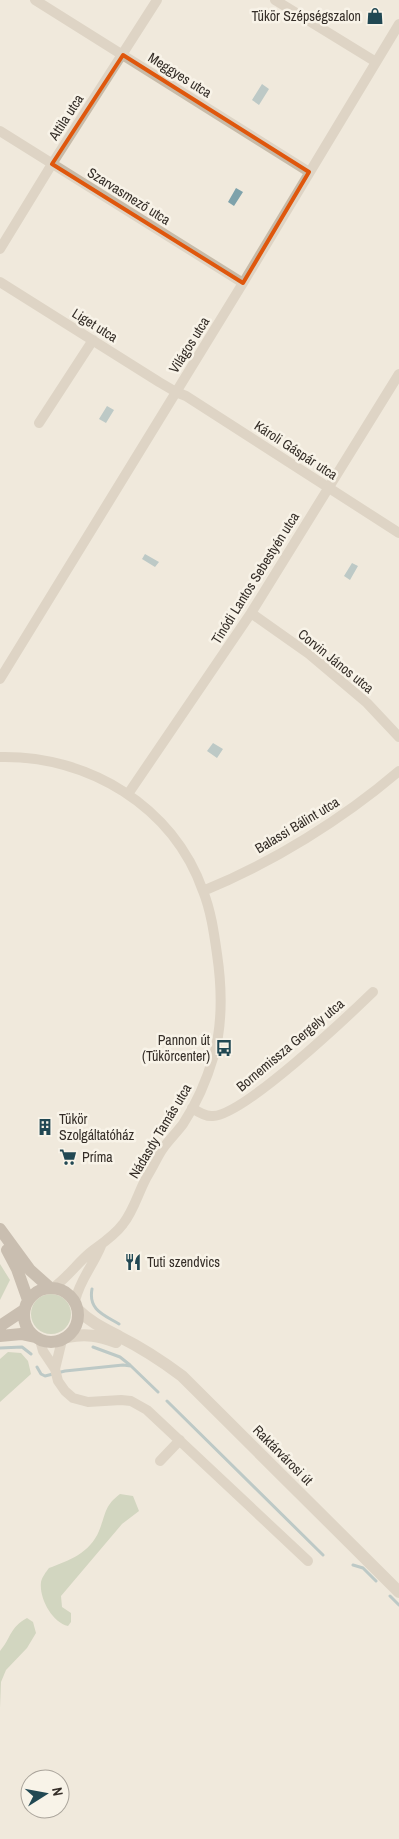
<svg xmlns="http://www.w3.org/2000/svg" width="399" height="1839" font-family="'Archivo Narrow',sans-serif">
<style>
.green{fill:#aebe9d}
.water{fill:#7ea2ab}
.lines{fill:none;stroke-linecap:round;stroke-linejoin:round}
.stream{stroke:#7ea2ab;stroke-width:3}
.minor{stroke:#c7bba9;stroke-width:10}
.tertiary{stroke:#c7bba9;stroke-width:12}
.secondary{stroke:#9a8b7b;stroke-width:12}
.marked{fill:none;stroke:#df570d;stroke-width:4;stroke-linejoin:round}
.labels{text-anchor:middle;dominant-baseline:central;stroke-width:5;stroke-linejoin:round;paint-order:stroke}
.poi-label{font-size:14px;fill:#352e28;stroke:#f8f3e8;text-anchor:start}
.street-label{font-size:14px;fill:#352e28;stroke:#f8f3e8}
</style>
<rect width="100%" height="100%" fill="#f0e9dc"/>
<path class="green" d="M0 1264 10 1280 0 1300Z
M31 1314a20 20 0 1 1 40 0a20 20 0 1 1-40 0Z
M8 1352 21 1353 28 1361 31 1374 0 1402V1359Z
M120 1494 133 1496 139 1511 122 1524 61 1596 62 1607 71 1613V1622L68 1626C52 1622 39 1598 41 1582 42 1577 46 1572 49 1568 68 1561 90 1553 99 1531 106 1514 104 1506 120 1494Z
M27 1618 33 1622 36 1633 27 1648 6 1670 1 1682 0 1708V1651C11 1638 10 1627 27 1618Z"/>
<path class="water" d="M262 84 269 89 259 105 252 100Z
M236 188 243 192 234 206 228 202Z
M107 406 114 410 106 423 99 419Z
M145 554 159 562 155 567 142 559Z
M352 563 358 566 350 580 344 576Z
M213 743 223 749 217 758 207 751Z"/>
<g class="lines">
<path class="stream" d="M92 1289C88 1310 104 1315 119 1324
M93 1347 120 1357 130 1365
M0 1348 22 1347 31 1354
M37 1367 41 1374 45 1376 65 1371 123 1365 131 1366 158 1392
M167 1401 323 1555
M353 1565 363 1568 376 1581
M390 1596 399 1605"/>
<path class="minor" d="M35 0 309 172
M275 0 376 62
M0 131 243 283
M0 249 52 164 157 0
M0 282 159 382 176 392 186 396 399 533
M39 423 93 340
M251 613 309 654 367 703 399 737
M0 679 243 283 399 24
M0 757C88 755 173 806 203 891 211 911 214 933 217 954 222 988 223 1022 214 1055 207 1079 197 1103 183 1124 177 1132 170 1139 164 1147 158 1155 154 1165 149 1173 139 1189 135 1209 123 1224 115 1235 103 1243 92 1251 79 1261 68 1277 54 1287
M128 794 251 613 399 374
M203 891C272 863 343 819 399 771
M192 1108C198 1112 206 1117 213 1116 244 1115 347 1017 373 992
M75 1301C80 1279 93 1266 101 1246
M40 1340 43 1351 55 1369 58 1381 65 1391 73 1398 88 1402 121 1400 131 1401 147 1410 308 1561
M55 1369 62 1340
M160 1461 180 1440"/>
<path class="tertiary" d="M78 1310C90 1322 105 1329 120 1337 142 1348 162 1361 182 1376L399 1592
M68 1337C86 1333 99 1336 116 1342"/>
<path class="secondary" d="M0 1229 30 1270 49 1287
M7 1250 17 1269 28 1300
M24 1315a27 27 0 1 1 54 0a27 27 0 1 1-54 0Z
M0 1326 24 1310
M0 1336 21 1334 35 1337"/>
</g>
<path d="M0 0H399V1839H0ZM123 55 309 172 243 283 52 164Z" fill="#f0e9dc" fill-opacity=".55" fill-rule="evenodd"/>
<path class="marked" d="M123 55 309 172 243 283 52 164Z"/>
<defs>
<g id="shop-bare" transform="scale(1.35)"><path d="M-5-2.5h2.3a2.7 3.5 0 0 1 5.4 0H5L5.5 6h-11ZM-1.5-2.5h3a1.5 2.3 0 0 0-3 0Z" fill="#214853" stroke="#f8f3e8" stroke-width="2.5" paint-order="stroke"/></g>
<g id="bus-bare" transform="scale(1.35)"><path d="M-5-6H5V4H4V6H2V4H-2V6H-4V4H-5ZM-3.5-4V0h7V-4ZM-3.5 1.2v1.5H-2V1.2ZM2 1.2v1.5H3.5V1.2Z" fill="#214853" stroke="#f8f3e8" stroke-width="2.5" paint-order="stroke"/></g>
<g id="building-bare" transform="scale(1.35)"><path d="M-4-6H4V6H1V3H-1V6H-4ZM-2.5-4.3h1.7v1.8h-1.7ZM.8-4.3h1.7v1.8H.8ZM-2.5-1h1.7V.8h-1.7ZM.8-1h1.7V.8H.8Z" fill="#214853" stroke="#f8f3e8" stroke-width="2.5" paint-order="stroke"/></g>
<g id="supermarket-bare" transform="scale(1.35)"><path d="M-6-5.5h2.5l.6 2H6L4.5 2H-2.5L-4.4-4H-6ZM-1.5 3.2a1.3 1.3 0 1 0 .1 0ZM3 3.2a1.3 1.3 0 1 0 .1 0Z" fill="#214853" stroke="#f8f3e8" stroke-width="2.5" paint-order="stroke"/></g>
<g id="restaurant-bare" transform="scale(1.35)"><path d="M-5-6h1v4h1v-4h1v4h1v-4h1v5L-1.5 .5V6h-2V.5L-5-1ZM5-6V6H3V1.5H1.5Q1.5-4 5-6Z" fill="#214853" stroke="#f8f3e8" stroke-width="2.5" paint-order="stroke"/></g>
</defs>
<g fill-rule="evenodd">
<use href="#shop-bare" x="375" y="16"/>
<use href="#bus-bare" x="224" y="1048"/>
<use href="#building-bare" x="45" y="1127"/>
<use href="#supermarket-bare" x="68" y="1157"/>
<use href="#restaurant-bare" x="133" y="1262"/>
</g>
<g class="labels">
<g class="poi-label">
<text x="361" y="16" text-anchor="end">Tükör Szépségszalon</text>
<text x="210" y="1040" text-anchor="end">Pannon út<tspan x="210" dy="16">(Tükörcenter)</tspan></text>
<text x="59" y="1119">Tükör<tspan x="59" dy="16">Szolgáltatóház</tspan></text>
<text x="82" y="1157">Príma</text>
<text x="147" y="1262">Tuti szendvics</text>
</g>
<g class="street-label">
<text transform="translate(180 75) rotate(32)">Meggyes utca</text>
<text transform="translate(66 117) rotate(-57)">Attila utca</text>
<text transform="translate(129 196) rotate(32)">Szarvasmező utca</text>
<text transform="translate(95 325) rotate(32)">Liget utca</text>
<text transform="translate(189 345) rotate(-58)">Világos utca</text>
<text transform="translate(296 450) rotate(33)">Károli Gáspár utca</text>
<text transform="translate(255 578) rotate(-58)">Tinódi Lantos Sebestyén utca</text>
<text transform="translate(336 661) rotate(39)">Corvin János utca</text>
<text transform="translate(297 825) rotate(-31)">Balassi Bálint utca</text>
<text transform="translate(290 1045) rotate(-40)">Bornemissza Gergely utca</text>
<text transform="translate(160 1131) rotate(-59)">Nádasdy Tamás utca</text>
<text transform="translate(283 1455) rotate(45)">Raktárvárosi út</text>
</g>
</g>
<g transform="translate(45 1794) rotate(79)"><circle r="24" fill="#f8f3e8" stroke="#aaa49b"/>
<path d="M0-4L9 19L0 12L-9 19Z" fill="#214853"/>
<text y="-8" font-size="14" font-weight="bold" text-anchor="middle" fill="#352e28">N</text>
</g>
</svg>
